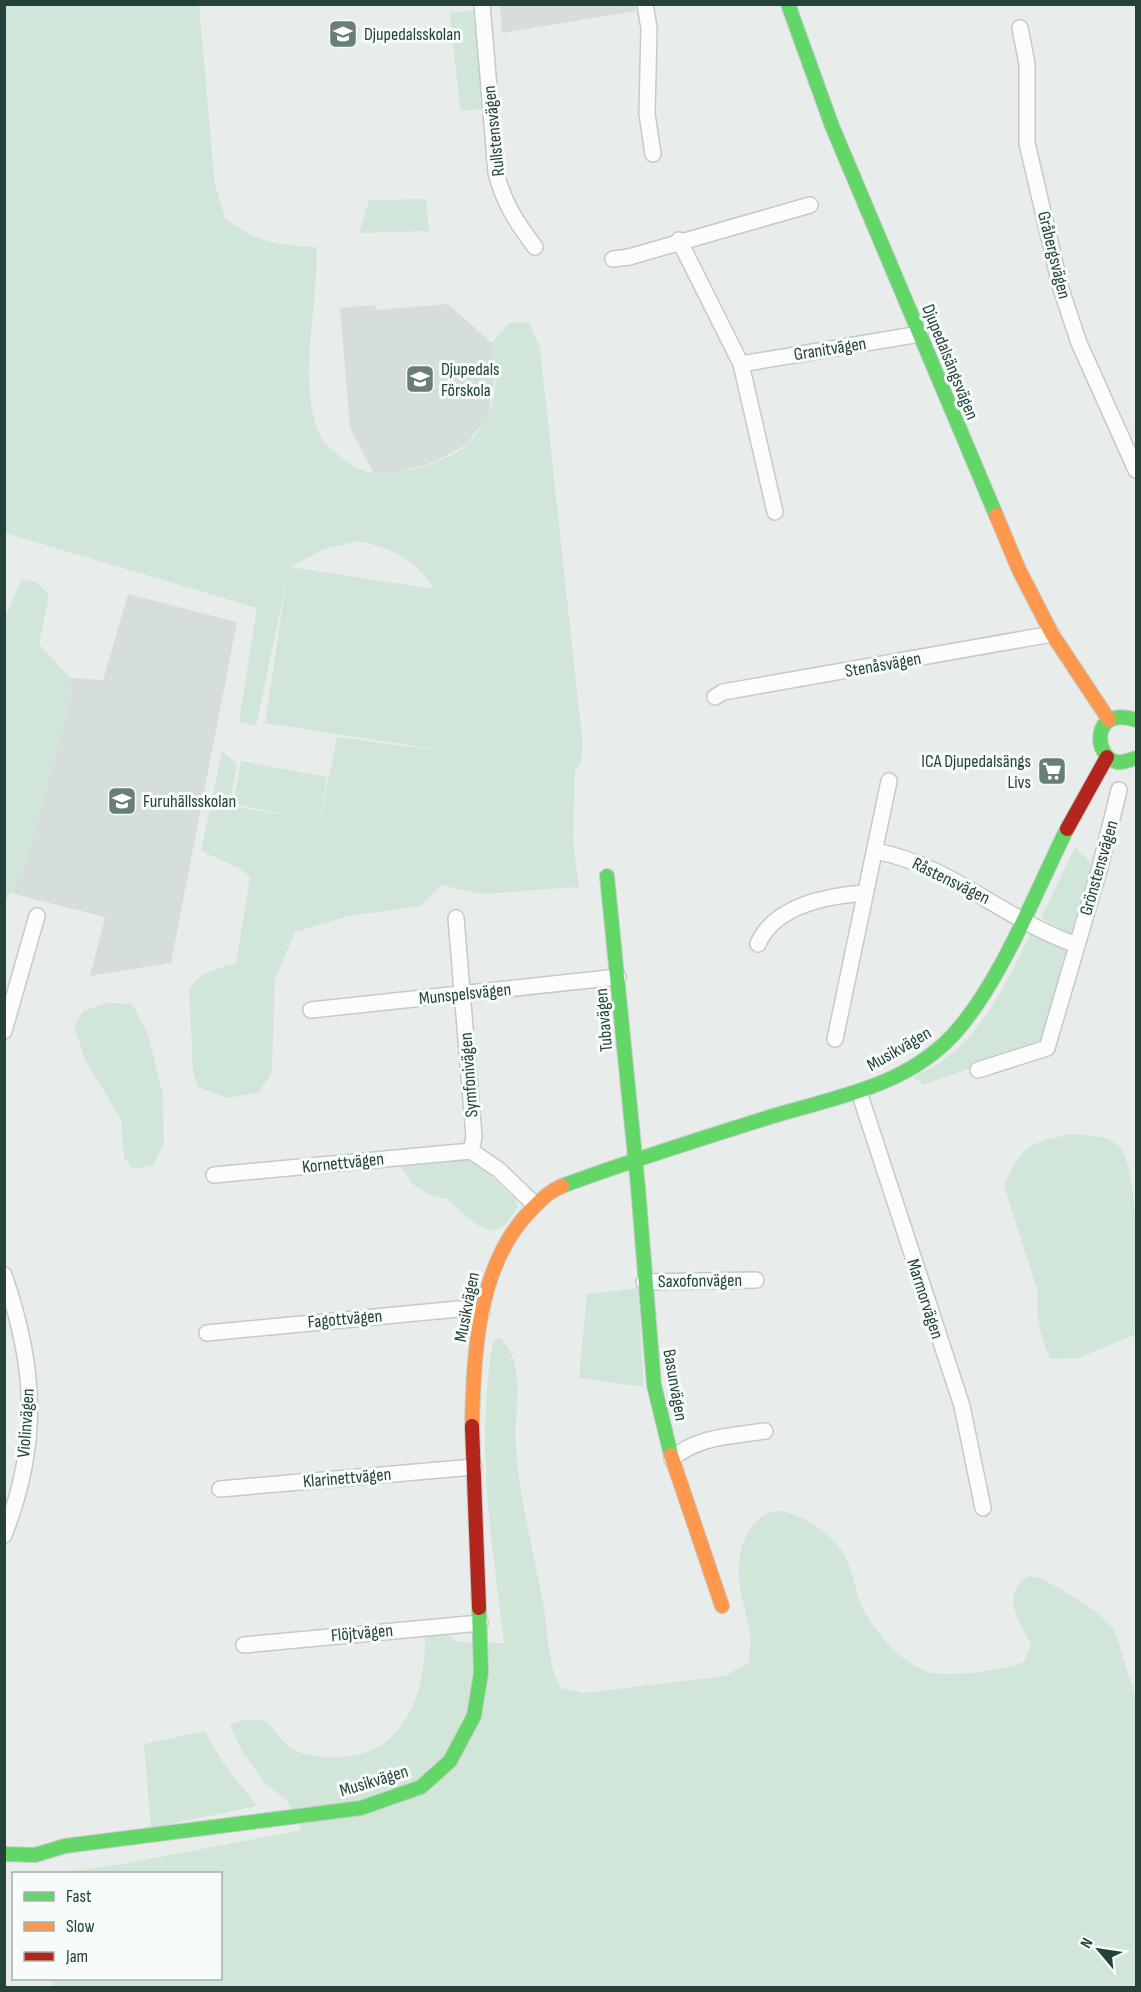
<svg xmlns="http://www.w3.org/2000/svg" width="1141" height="1992" font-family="'Sofia Sans Condensed',sans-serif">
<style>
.built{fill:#d6dedb}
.green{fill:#d1e6d8;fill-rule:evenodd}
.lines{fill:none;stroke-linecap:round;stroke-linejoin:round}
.street-casing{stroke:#c5cac8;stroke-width:18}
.fast-casing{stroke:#c3cbc8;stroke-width:16}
.slow-casing{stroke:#c3cbc8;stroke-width:16}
.jam-casing{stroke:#c3cbc8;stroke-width:16}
.street{stroke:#fcfcfc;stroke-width:15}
.fast{stroke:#63d668;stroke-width:14}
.slow{stroke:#ff974d;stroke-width:14}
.jam{stroke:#b3261e;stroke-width:14}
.labels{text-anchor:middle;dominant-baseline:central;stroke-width:6;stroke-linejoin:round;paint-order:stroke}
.poi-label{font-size:18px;fill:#24423a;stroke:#f7fbf9;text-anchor:start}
.street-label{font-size:18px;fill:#24423a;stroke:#f7fbf9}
</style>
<rect width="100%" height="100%" fill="#e8edeb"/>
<path class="built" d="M635 5 636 11 502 33 500 5Z
M448 304 492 343 496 367 489 414 466 445 436 461 397 473 374 474 350 428 340 308 375 305 376 310Z
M128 594 237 622 171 963 90 976 105 917 10 893 22 874 69 706 70 678 103 680Z"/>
<path class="green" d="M4 5H199L215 185 225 219C260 243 275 245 316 247 320 303 295 386 321 437 324 443 332 449 337 454 347 463 358 470 372 473 393 479 451 460 467 445 474 438 483 424 488 415 499 394 496 365 492 343L509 323 529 322 540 348 583 747 580 765 575 770 573 842 579 887 481 894 441 885 420 906 349 916 295 932 275 979 272 1072 258 1093 227 1098 198 1087 193 1072 189 991C200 970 215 971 236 963L250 877 239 868 201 851 222 751 237 764 229 806 298 817 233 804 241 761 327 777 320 821 337 737 466 754 265 723 286 583 256 726 239 721 257 608 5 533ZM358 541C395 550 412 556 434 589L290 567 324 549Z
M475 10 485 109 460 111 450 13Z
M426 199 429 231 359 233 369 200Z
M22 579 38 583 49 595 39 644 70 678 69 706 22 874 5 901V617Z
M1075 847 1095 868 1074 937 1041 918Z
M1031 932 1069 953 1043 1043 923 1085 914 1077C926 1070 942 1063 953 1053 989 1022 1011 974 1031 932Z
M108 1003 132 1004 148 1034 163 1095 164 1143 153 1165 133 1169 124 1158 121 1119 85 1060 74 1026 83 1011Z
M1072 1134C1089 1136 1108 1134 1120 1147 1141 1173 1137 1296 1136 1334L1079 1358 1050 1359C1041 1336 1035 1318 1038 1292L1004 1186C1021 1146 1030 1142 1072 1134Z
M473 1159 515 1199 518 1207 504 1226 491 1231 477 1225 447 1199 429 1195 414 1185 401 1167Z
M638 1288 644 1387 579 1378 587 1294Z
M500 1337C528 1366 513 1410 516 1446 519 1501 535 1555 544 1609 549 1636 547 1663 561 1688L584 1693 725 1676 749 1662C749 1653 751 1643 750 1634 746 1610 737 1587 739 1562 740 1543 754 1511 777 1511 798 1511 826 1530 839 1547 853 1564 854 1591 864 1611 876 1633 901 1662 925 1671 946 1679 1003 1670 1024 1662L1031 1644C1019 1621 1000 1595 1028 1576L1041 1578 1067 1593 1097 1612 1114 1629 1136 1698V1987L55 1988 51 1979 220 1978V1874L58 1873 111 1866 302 1830 287 1801 265 1783 243 1753 230 1725 245 1719 266 1721C274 1729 282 1741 291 1748 302 1756 323 1757 336 1757 403 1758 426 1694 425 1637L444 1631 458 1642 504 1643C492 1544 475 1442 493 1342Z
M205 1731 222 1761 257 1806 151 1828 144 1744Z"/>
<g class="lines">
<g class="street-casing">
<path id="street" d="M482 4 496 172C503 202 517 223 535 247
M645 4 649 28 647 114 653 154
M1020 28 1027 64V143L1061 289 1079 343 1136 470
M679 240 741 364 775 512
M613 259 629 257 810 205
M741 364 920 334
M715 697 723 692 1052 634
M875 851C951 865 1006 921 1077 945
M456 918 474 1137 471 1151
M758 944C774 906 826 896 864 893
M311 1010 618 977
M4 1031 37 916
M835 1039 889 781
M978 1070 1047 1048 1100 867 1119 790
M859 1092 962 1406 983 1508
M471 1151 499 1170 533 1203
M214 1175 471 1151
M4 1275C36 1367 40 1444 4 1535
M644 1282 756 1280
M207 1333 458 1309 482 1312
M672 1459C697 1436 734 1436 765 1431
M220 1489 474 1467
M244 1645 480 1623"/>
</g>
<g class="fast-casing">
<path id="fast" d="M788 4 832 126 996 515
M1136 720C1091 705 1093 757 1117 762 1123 763 1130 760 1136 758
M607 876 638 1187 654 1385 671 1455
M562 1186C632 1160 703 1138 773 1116 836 1097 906 1086 953 1035 1000 984 1035 893 1067 829
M4 1854 35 1855 65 1846 361 1808 421 1787 450 1761 474 1716 481 1673 479 1608"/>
</g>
<g class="slow-casing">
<path id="slow" d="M996 515 1019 570 1052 634 1109 720
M472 1426C474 1351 477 1263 533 1208 543 1198 550 1191 562 1186
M671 1455 722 1606"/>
</g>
<g class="jam-casing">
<path id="jam" d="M1067 829 1107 757
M472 1426 479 1608"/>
</g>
<use href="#street" class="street"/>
<use href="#fast" class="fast"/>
<use href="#slow" class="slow"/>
<use href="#jam" class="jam"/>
</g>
<defs>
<g id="school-square" transform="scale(1.5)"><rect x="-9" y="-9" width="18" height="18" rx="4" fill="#697e78" stroke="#f7fbf9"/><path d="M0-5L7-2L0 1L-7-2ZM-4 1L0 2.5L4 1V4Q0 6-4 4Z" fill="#fff"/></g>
<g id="supermarket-square" transform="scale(1.5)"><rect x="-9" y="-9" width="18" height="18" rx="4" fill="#697e78" stroke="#f7fbf9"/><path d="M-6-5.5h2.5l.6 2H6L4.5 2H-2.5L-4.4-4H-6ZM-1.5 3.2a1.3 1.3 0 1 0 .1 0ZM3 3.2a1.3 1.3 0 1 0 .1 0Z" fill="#fff"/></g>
</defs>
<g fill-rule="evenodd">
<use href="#school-square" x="343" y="34"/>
<use href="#school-square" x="420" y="379"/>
<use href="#supermarket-square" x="1052" y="771"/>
<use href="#school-square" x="122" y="801"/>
</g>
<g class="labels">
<g class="poi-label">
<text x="364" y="34">Djupedalsskolan</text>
<text x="441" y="369">Djupedals<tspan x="441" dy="21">Förskola</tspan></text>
<text x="1031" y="761" text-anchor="end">ICA Djupedalsängs<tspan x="1031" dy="21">Livs</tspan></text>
<text x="143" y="801">Furuhällsskolan</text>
</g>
<g class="street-label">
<text transform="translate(494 131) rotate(-96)">Rullstensvägen</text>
<text transform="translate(1054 255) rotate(76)">Gråbergsvägen</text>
<text transform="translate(830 349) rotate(-9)">Granitvägen</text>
<text transform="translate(950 362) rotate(68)">Djupedalsängsvägen</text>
<text transform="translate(883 665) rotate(-10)">Stenåsvägen</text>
<text transform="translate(1099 868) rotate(-74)">Grönstensvägen</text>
<text transform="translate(951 881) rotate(26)">Råstensvägen</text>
<text transform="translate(465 994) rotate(-6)">Munspelsvägen</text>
<text transform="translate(604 1020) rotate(-95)">Tubavägen</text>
<text transform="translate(899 1049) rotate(-30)">Musikvägen</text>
<text transform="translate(469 1075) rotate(-94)">Symfonivägen</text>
<text transform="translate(343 1163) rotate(-6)">Kornettvägen</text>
<text transform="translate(700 1281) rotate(-1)">Saxofonvägen</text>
<text transform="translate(925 1299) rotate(72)">Marmorvägen</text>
<text transform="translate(467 1307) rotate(-79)">Musikvägen</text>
<text transform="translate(345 1319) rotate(-5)">Fagottvägen</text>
<text transform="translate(675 1385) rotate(80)">Basunvägen</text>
<text transform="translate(26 1423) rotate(-86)">Violinvägen</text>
<text transform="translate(347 1478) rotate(-5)">Klarinettvägen</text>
<text transform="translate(362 1633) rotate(-5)">Flöjtvägen</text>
<text transform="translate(374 1781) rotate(-17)">Musikvägen</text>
</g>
</g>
<rect width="1141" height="1992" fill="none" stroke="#24423a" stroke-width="12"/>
<rect x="12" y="1872" width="210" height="108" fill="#f7fbf9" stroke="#a3b1ad" stroke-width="1.5"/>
<rect x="24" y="1892" width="30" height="9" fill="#63d668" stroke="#a3b1ad" stroke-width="1.5"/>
<text x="66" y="1902" font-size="18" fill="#24423a">Fast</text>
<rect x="24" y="1922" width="30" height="9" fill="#ff974d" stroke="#a3b1ad" stroke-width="1.5"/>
<text x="66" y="1932" font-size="18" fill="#24423a">Slow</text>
<rect x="24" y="1952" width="30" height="9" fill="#b3261e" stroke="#a3b1ad" stroke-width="1.5"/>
<text x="66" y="1962" font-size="18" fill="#24423a">Jam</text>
<g transform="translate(1099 1950) rotate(299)" stroke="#f7fbf9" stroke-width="4.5" paint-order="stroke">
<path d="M0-4.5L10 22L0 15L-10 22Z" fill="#24423a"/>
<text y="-9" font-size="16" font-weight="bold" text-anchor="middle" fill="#24423a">N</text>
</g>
</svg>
